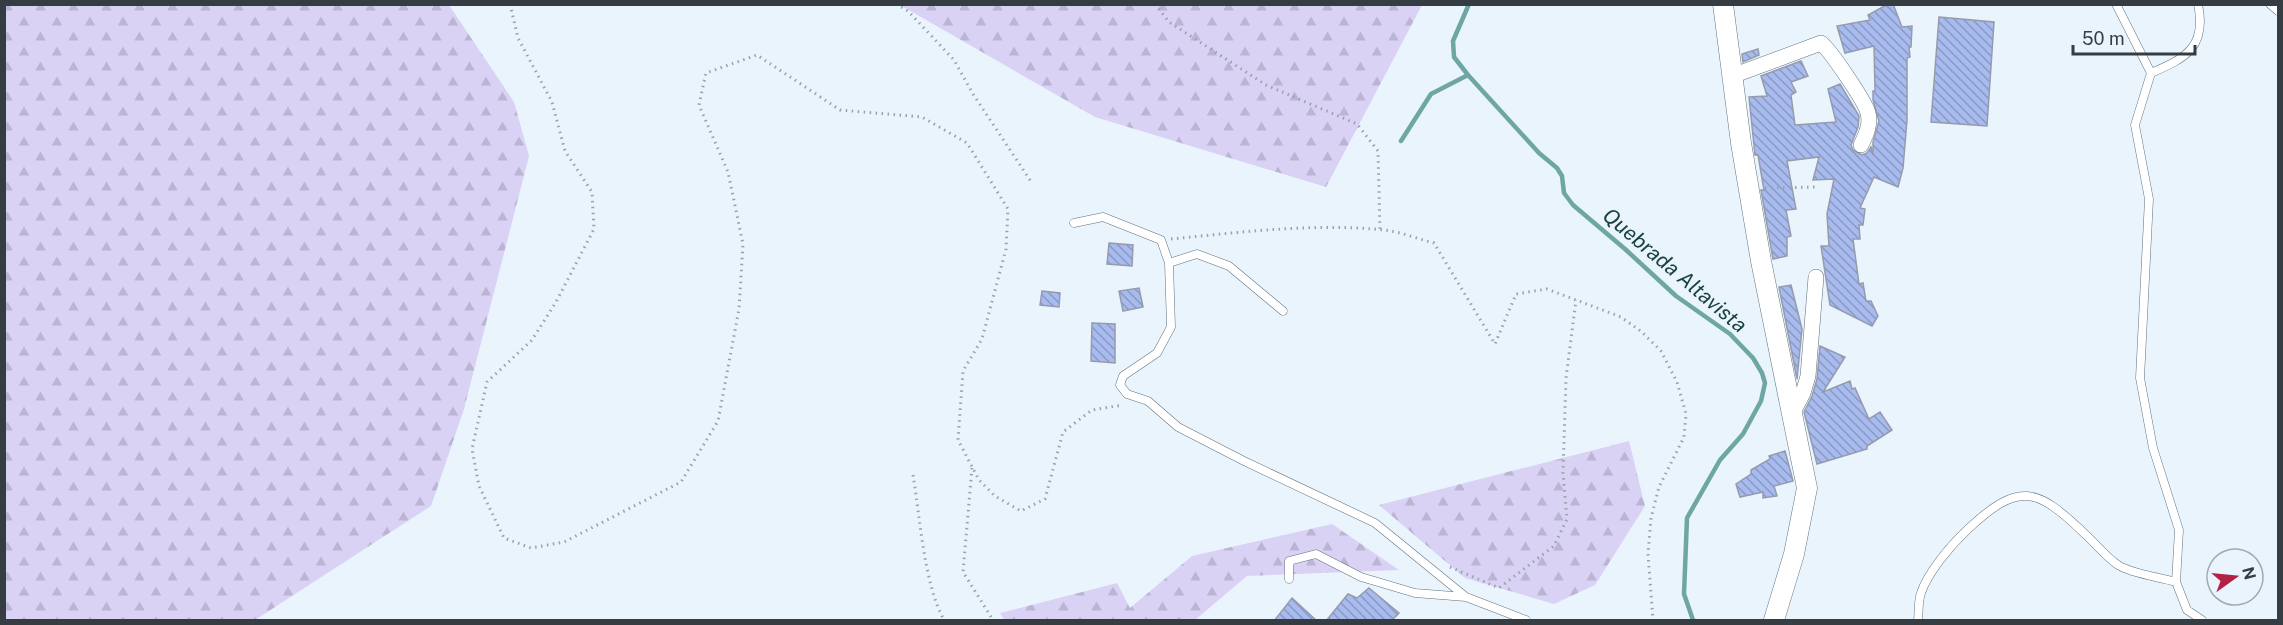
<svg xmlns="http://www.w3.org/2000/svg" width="2283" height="625" font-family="'Public Sans',sans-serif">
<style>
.forest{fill:url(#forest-firs)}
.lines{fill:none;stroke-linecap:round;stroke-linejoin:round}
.stream{stroke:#6ea6a4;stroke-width:4.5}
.building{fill:url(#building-back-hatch);stroke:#959bad;stroke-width:1.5}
.service-casing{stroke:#62727e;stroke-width:9}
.minor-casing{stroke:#62727e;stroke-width:16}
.tertiary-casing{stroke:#62727e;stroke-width:21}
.path{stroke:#99a2aa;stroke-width:3;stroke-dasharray:1.5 4.5;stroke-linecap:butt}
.service{stroke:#fff;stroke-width:8}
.minor{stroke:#fff;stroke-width:15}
.tertiary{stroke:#fff;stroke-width:20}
.labels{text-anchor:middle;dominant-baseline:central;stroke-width:4.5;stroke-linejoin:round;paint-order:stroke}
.water-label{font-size:21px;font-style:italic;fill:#1b413f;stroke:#e9f4fd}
</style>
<defs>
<pattern id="forest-firs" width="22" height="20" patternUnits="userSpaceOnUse" patternTransform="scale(1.5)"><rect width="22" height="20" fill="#d9d2f5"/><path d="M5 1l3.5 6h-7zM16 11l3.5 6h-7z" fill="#bbb5d3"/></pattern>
<pattern id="building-back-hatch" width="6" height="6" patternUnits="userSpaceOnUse" patternTransform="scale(1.5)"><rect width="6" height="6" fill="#a8bbef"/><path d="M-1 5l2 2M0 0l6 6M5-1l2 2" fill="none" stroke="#8a99c3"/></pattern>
</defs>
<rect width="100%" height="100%" fill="#e9f4fd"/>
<path class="forest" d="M4 5H449L514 102 529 156 464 409 431 506 255 620H5Z
M900 5H1422L1326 187 1095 117Z
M1629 441 1645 506 1595 585 1554 604 1465 578 1379 505Z
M1332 524 1399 570 1247 576 1195 620H1004L1000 613 1117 583 1130 608 1192 556Z"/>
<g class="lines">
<path class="stream" d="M1469 4 1453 41 1454 57 1468 75 1539 153 1557 168 1562 176 1564 193 1573 205 1625 249 1676 296 1730 334 1753 358 1762 373 1765 383 1761 401 1743 434 1720 460 1687 518 1684 594 1693 620
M1401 141 1431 94 1468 75"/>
</g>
<path class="building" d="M1888 4H1893L1902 27 1912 26 1911 47H1909L1910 57 1907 58V120L1903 168 1898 187 1874 177 1860 208 1865 209 1863 225H1859L1860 239H1853L1859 284 1863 283 1866 301H1871L1878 316 1872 326 1830 305 1821 246H1829L1827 214 1834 179 1813 180 1819 157 1787 161 1796 209 1786 210 1791 236 1787 237V256L1773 259 1761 190H1764L1758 155H1755L1749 97 1767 96 1761 76 1801 61 1808 76 1791 82 1796 92 1791 95 1795 125 1836 122 1828 89 1840 84 1859 116 1858 127 1851 145 1853 150 1862 155 1867 153 1871 147 1873 155V142L1879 121 1873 100V91H1875L1874 46 1845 53 1837 26 1870 20 1868 15Z
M1939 17 1994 22 1987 126 1931 122Z
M1758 49 1759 55 1743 62 1742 54Z
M1109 243 1133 245 1132 266 1107 264Z
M1791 285 1802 329 1797 379 1779 287Z
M1139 288 1143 307 1123 311 1119 291Z
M1042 291 1060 293 1059 307 1040 305Z
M1092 323 1115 324V363L1091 361Z
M1820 346 1845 357 1823 392 1850 381 1852 389 1855 388 1869 419 1880 412 1892 430 1867 446V449L1817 464 1804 412 1812 396 1817 379Z
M1785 451 1793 481 1774 486 1777 496 1763 498V492L1740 497 1736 484 1751 474V470L1770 459 1769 456Z
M1369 588 1399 613 1391 621H1326L1348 594 1357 598Z
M1292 598 1317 621H1274Z"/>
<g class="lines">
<g class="service-casing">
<path id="service" d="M2116 4 2151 73 2135 125 2149 199 2140 378 2153 448 2179 530 2176 582 2187 610 2202 620
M2270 4 2278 11
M2151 73C2186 58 2207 47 2198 4
M1074 223 1103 217 1161 240 1169 263 1171 327 1157 353 1123 376 1120 385 1127 394 1148 401 1178 427 1244 461 1375 523 1466 597
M1169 263 1197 254 1229 266 1283 311
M1289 579V561L1316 554 1361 577 1415 593 1466 597 1526 620
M1918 620C1919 612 1918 601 1921 593 1928 572 1951 545 1967 530 2019 481 2036 487 2085 534 2097 545 2105 556 2118 565 2132 574 2160 577 2176 582"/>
</g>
<g class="minor-casing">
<path id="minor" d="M1732 76 1821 43C1830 50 1865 101 1868 113 1871 124 1866 135 1861 145
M1792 414 1803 393 1808 376 1816 277"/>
</g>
<g class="tertiary-casing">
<path id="tertiary" d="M1723 4 1741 143 1761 261 1807 488 1794 554 1774 620"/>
</g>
<path class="path" d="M510 4 518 38 552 102 565 151 592 192 594 229 556 302 532 340 487 382 472 449 479 486 504 538 531 548 564 542 681 482 718 421 739 309 743 244 728 172 699 105 706 73 757 55 840 110 922 117 967 143 1008 209 1006 249 982 339 963 371 958 440 979 480 995 496 1021 511 1045 499 1063 432 1092 410 1123 405
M896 4 908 11 954 60 973 94 1032 183
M1155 4 1169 22 1266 85 1357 124 1378 151 1380 230
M1765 188 1816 187
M1171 239C1242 232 1314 223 1385 230 1401 232 1418 239 1434 243L1495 344 1516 294 1547 289 1621 317 1642 332 1661 351 1677 382 1686 414 1684 437 1659 487 1651 518 1648 554 1653 620
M972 468 963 572 993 620
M913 475C920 517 924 584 944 620
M1450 567 1499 588 1554 546 1567 519 1563 473 1566 378 1576 300"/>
<use href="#service" class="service"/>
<use href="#minor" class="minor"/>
<use href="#tertiary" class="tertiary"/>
</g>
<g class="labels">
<g class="water-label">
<text transform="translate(1675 270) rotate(40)">Quebrada Altavista</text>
</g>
</g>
<rect width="2283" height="625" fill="none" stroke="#353c42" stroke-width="12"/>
<g transform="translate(2235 577) rotate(75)"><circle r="28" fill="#e9f4fd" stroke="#a1aab2" stroke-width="1.5"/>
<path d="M0-4.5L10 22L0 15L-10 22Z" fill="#b32143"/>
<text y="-9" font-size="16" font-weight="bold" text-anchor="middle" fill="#353c42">N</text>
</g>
<path d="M2073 45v9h122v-9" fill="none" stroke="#353c42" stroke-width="3"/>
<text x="2082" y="45" font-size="18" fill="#353c42" stroke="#e9f4fd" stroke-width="4.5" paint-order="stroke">50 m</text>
</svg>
